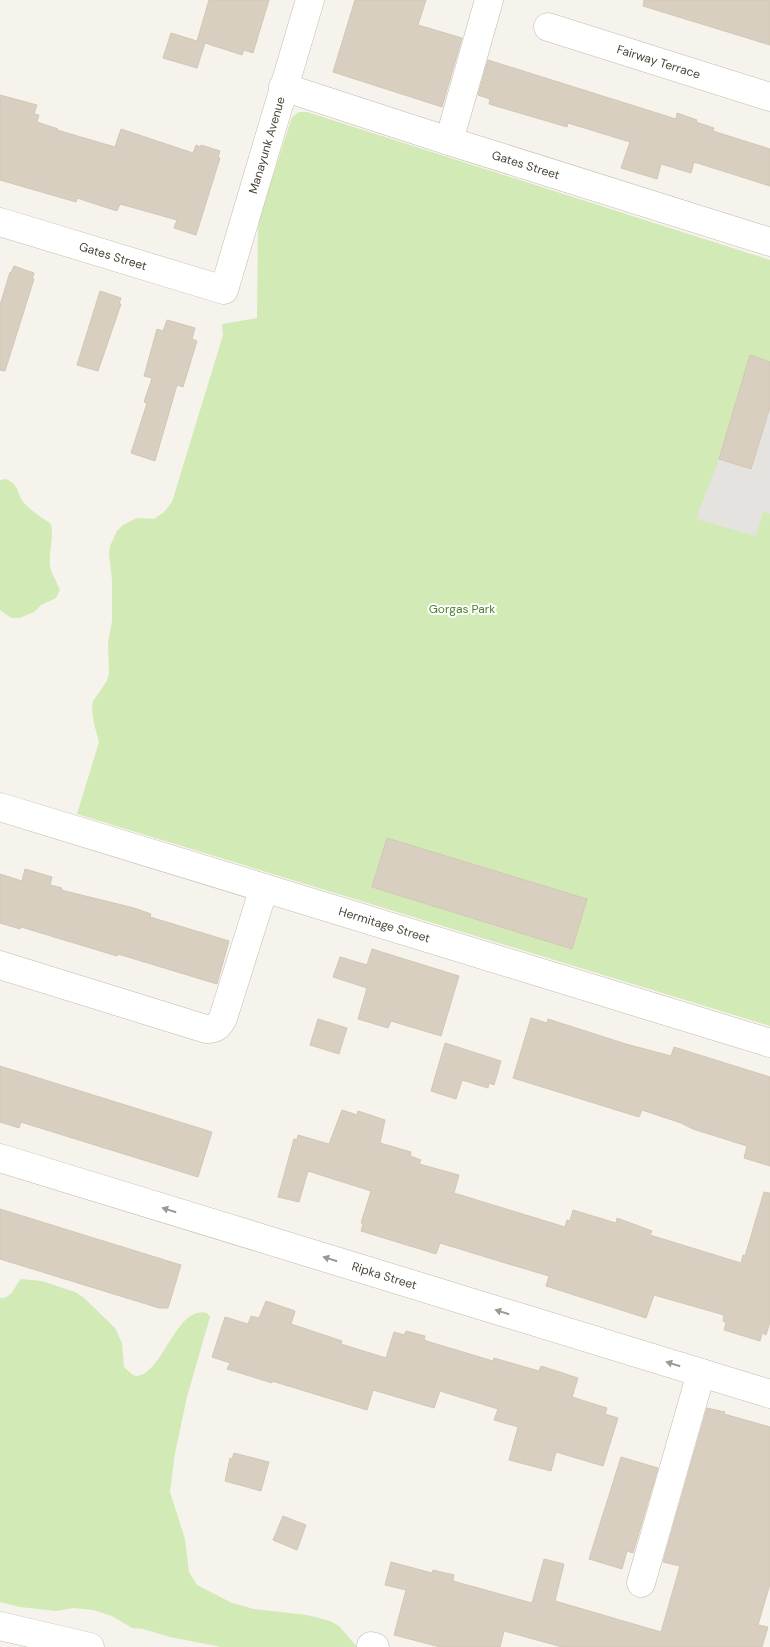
<svg xmlns="http://www.w3.org/2000/svg" width="770" height="1647" font-family="'DM Sans',sans-serif">
<style>
.green{fill:#d2eab5}
.parking{fill:#e5e3e0}
.building{fill:#d8cfc1;stroke:#d3c7b4}
.lines{fill:none;stroke-linecap:round;stroke-linejoin:round}
.minor-casing{stroke:#c2bbae;stroke-width:29}
.minor{stroke:#fff;stroke-width:28}
.oneway{fill:#9c9892}
.labels{text-anchor:middle;dominant-baseline:central;stroke-width:4;stroke-linejoin:round;paint-order:stroke}
.street-label{font-size:12px;fill:#4b4439;stroke:#fff}
.park-label{font-size:12px;fill:#4a7f2a;stroke:#fff}
</style>
<rect width="100%" height="100%" fill="#f6f3ec"/>
<path class="green" d="M299 112H307L770 260V1026L77 814 99 742 94 724 92 709 93 701 107 681 109 672 108 643 112 621V580L109 554 110 546 117 531 123 525 137 518 154 519 164 512 172 502 223 335 222 324 257 318 258 229 260 216 292 117Z
M6 479C21 486 16 494 25 504 32 512 43 518 51 524 54 537 49 550 50 564 50 572 57 582 60 590L56 598 41 605 34 612 20 618H11L0 610V480Z
M21 1279 42 1281 75 1292 83 1297 115 1328 122 1343 124 1367C128 1370 132 1376 137 1376 163 1374 176 1305 207 1313L210 1317 187 1397 175 1453 170 1492 185 1539 189 1572 197 1585 232 1603 254 1609 307 1615 330 1621 339 1626 357 1647H221L170 1637 143 1629 132 1628 112 1616 93 1610 74 1608 56 1611 20 1607 0 1602V1298C13 1298 13 1288 21 1279Z"/>
<path class="parking" d="M770 407V514L763 512 756 536 696 519 719 459 751 469Z"/>
<path class="building" d="M209 0H269L253 53 244 50 242 55 205 43 197 68 163 58 171 33 197 41Z
M355 0H426L418 25 462 38 442 107 333 72Z
M644 0H770V45L643 6Z
M488 60 676 119 677 113 697 120 696 122 714 128 713 131 770 149V186L694 162 691 173 661 164 657 179 621 168 630 142 568 123 567 127 489 104 490 99 478 95Z
M0 95 37 105 34 114 39 115 37 122 58 129 57 130 115 147 121 129 193 153 196 145 200 147 201 145 220 151 218 157 220 158 196 235 174 228 177 220 120 204 117 211 77 198 76 202 0 180Z
M14 266 34 273 32 279H34L5 371 0 370V305L10 272 11 273Z
M100 291 121 298 119 304H121L98 371 77 365Z
M167 320 195 328 192 339 197 341 183 387 177 385 155 461 131 453 147 403 144 402 152 378 144 376 157 329 163 331Z
M750 355 770 362V407L751 469 719 459Z
M387 838 587 899 572 949 372 887Z
M25 869 52 877 50 885 62 888 61 890 134 908 151 914 150 917 229 941 217 984 118 954 117 956 21 927 20 929 0 923V874L22 881Z
M372 949 459 976 441 1036 391 1021 388 1028 358 1019 367 988 333 977 340 957 367 965Z
M531 1018 547 1023 548 1019 626 1044 671 1056 674 1047 770 1077V1166L744 1158 747 1146 693 1129 681 1123 642 1110 639 1117 513 1078Z
M318 1019 347 1028 339 1054 310 1045Z
M445 1043 501 1061 494 1085 489 1083 488 1088 462 1080 456 1099 431 1091Z
M0 1066 212 1132 198 1177 24 1123 21 1122 19 1128 0 1122Z
M342 1110 357 1115 358 1111 385 1120 380 1143 411 1152 410 1156 421 1160 419 1164 459 1175 454 1193 565 1227 567 1220 570 1221 573 1210 616 1223 617 1218 652 1231 650 1235 741 1263 743 1255 745 1256 764 1192 770 1193V1322L766 1335 762 1333 760 1341 724 1330 726 1323 723 1321 724 1315 654 1295 646 1318 546 1286 549 1276 502 1262 440 1243 436 1254 361 1231 363 1224 361 1223 371 1191 308 1171 299 1202 278 1197 294 1139 297 1140 298 1135 329 1144Z
M0 1209 181 1265 168 1308H159L0 1259Z
M266 1301 295 1311 291 1324 342 1341 341 1344 386 1358 394 1332 404 1335 406 1331 425 1336 424 1340 433 1343 493 1361 494 1358 539 1371 541 1366 578 1378 572 1397 607 1408 605 1414 618 1418 603 1466 556 1452 551 1471 509 1460 518 1427 494 1420 498 1409 440 1391 434 1408 373 1390 367 1410 272 1381V1383L227 1369 230 1363 212 1357 225 1317 248 1324 251 1316 259 1318Z
M707 1408 725 1412 724 1414 770 1427V1584L758 1625 768 1627 762 1647H562L504 1631 500 1647H440L394 1635 406 1590 385 1585 391 1562 432 1573 433 1570 454 1575 453 1581 532 1603 544 1559 564 1564 555 1601 661 1632 680 1566 663 1562Z
M234 1453 269 1462 261 1491 225 1481 230 1458 232 1459Z
M621 1457 658 1468 633 1553 627 1551 622 1569 589 1559Z
M283 1516 306 1525 297 1550 273 1540Z"/>
<g class="lines">
<g class="minor-casing">
<g id="minor">
<path id="s1" d="M548 27 770 97"/>
<path id="s2" d="M283 87 449 141 770 242"/>
<path d="M449 141 489 0"/>
<path id="s3" d="M0 222 224 290 310 0"/>
<path id="s4" d="M0 807 770 1043"/>
<path d="M0 965 206 1029C216 1029 219 1026 223 1018L264 888"/>
<path id="s5" d="M0 1158 770 1394"/>
<path d="M641 1583 701 1373"/>
<path d="M0 1626 90 1647"/>
<path d="M371 1646 375 1647"/>
</g>
</g>
<use href="#minor" class="minor"/>
</g>
<defs><path id="oneway-solid" d="M-6-.8H1V-3.2L6.5 0L1 3.2V.8H-6Z" transform="scale(1.25)"/></defs>
<g class="oneway">
<use href="#oneway-solid" transform="translate(169 1210) rotate(-163)"/>
<use href="#oneway-solid" transform="translate(330 1259) rotate(-163)"/>
<use href="#oneway-solid" transform="translate(502 1312) rotate(-163)"/>
<use href="#oneway-solid" transform="translate(673 1364) rotate(-163)"/>
</g>
<g class="labels">
<g class="street-label">
<text stroke="none"><textPath href="#s1" startOffset="116">Fairway Terrace</textPath></text>
<text stroke="none"><textPath href="#s3" startOffset="385">Manayunk Avenue</textPath></text>
<text stroke="none"><textPath href="#s2" startOffset="255">Gates Street</textPath></text>
<text stroke="none"><textPath href="#s3" startOffset="118">Gates Street</textPath></text>
<text stroke="none"><textPath href="#s4" startOffset="402">Hermitage Street</textPath></text>
<text stroke="none"><textPath href="#s5" startOffset="402">Ripka Street</textPath></text>
</g>
<g class="park-label">
<text x="462" y="609">Gorgas Park</text>
</g>
</g>
</svg>
